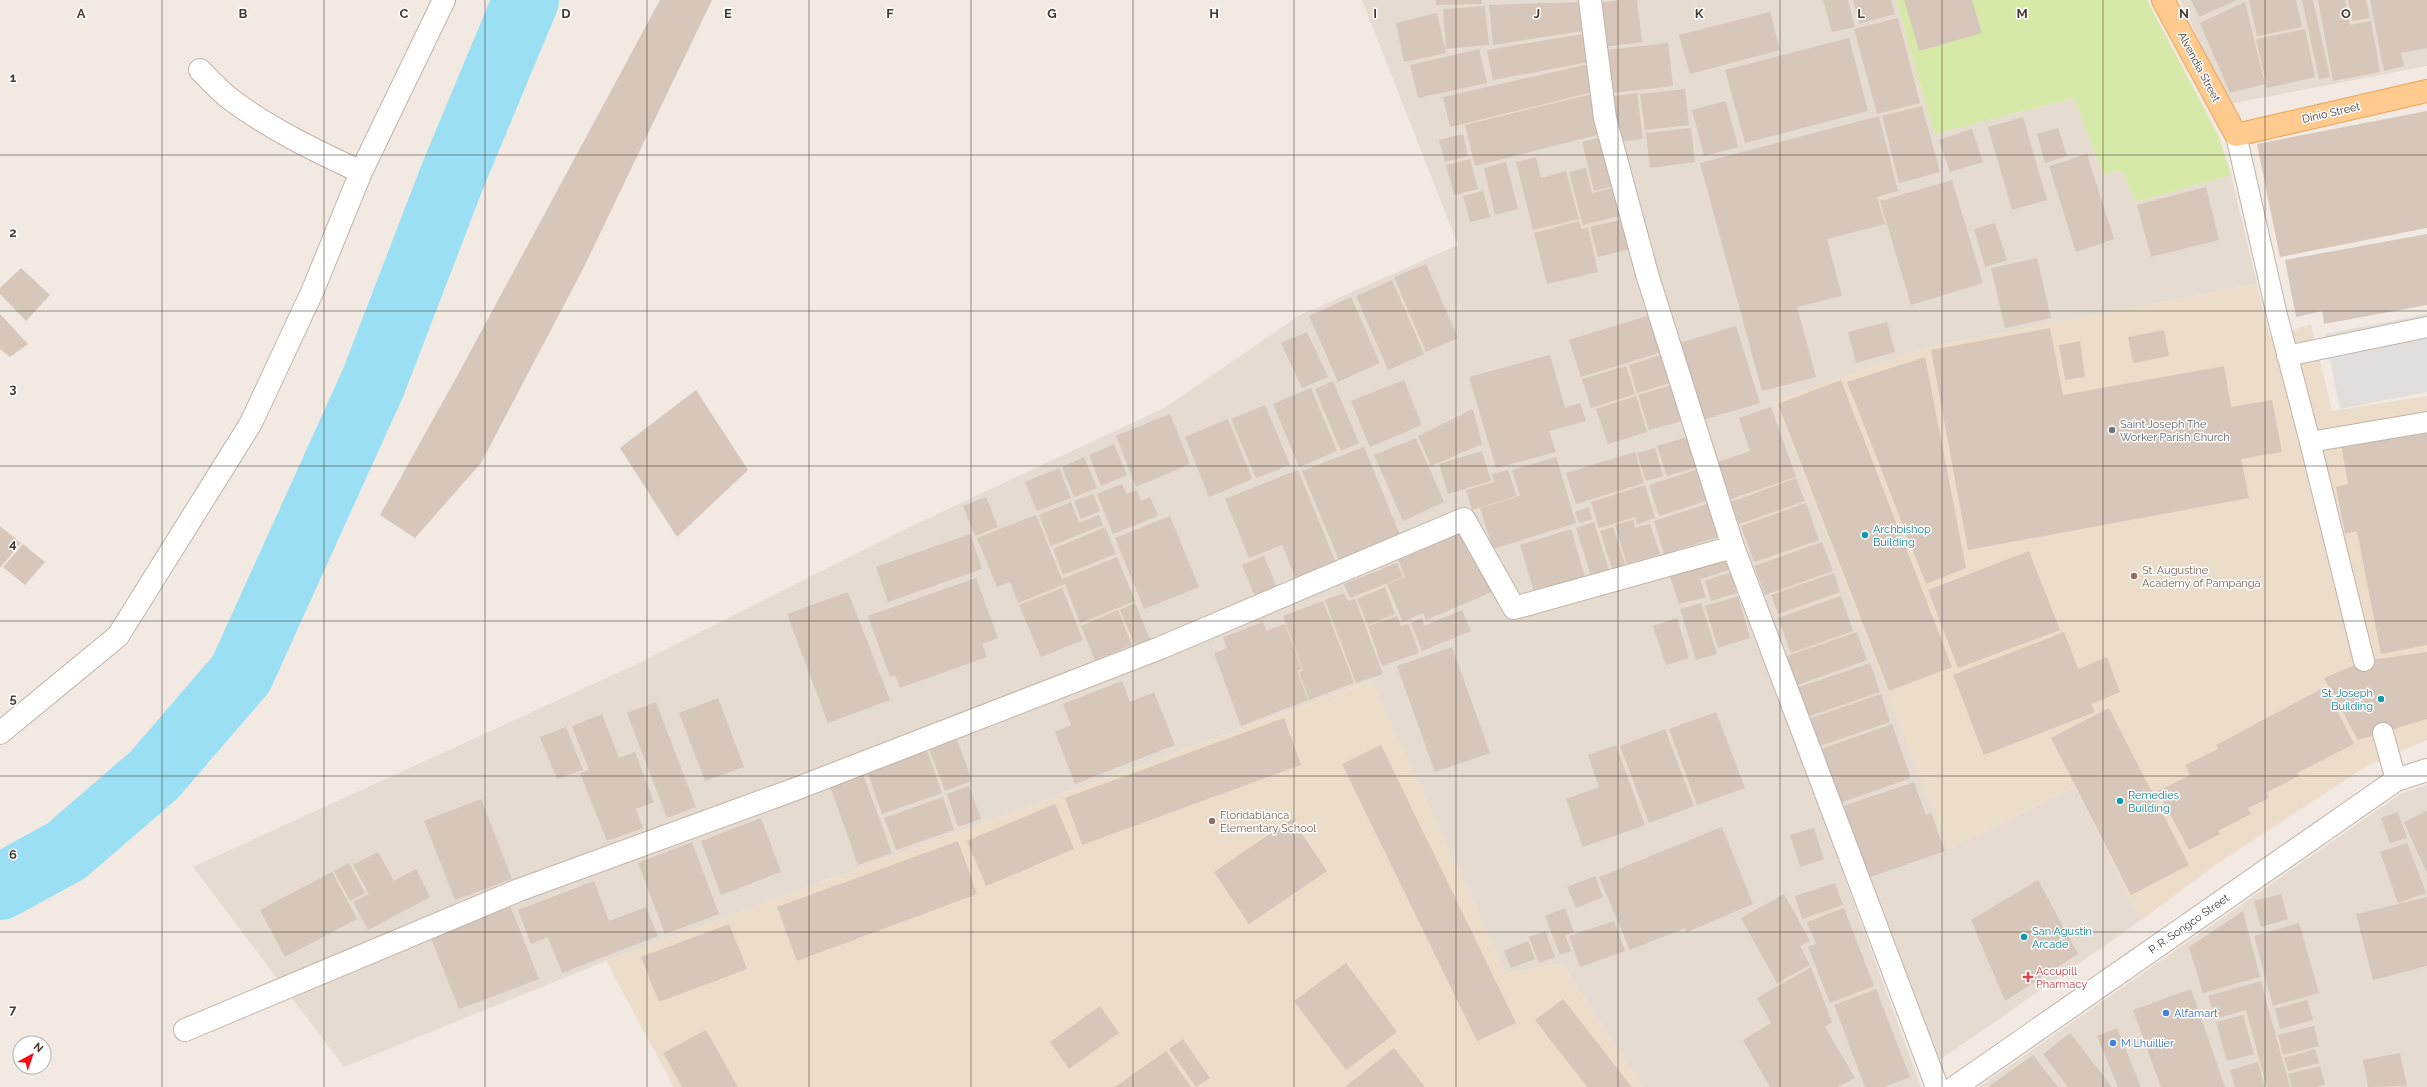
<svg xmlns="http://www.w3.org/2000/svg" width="2427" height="1087" font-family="Raleway,sans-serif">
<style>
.residential{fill:#e6dbd0}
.education{fill:#ecddcb}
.green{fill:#d7e9a8}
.parking{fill:#e2dedb}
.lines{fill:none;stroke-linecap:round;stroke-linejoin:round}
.river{stroke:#9adff3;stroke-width:66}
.building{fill:#d7c6ba}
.service-casing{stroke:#c1b3a7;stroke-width:22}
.minor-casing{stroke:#c1b3a7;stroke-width:24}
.tertiary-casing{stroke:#c1b3a7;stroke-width:24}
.primary-casing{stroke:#e9a459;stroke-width:24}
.service{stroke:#fff;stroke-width:20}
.minor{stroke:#fff;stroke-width:22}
.tertiary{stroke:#fff;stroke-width:22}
.primary{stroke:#ffca8e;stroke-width:22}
.grid{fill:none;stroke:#443a32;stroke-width:1;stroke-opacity:0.55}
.worship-dot{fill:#6b7280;stroke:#fff;stroke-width:1.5}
.culture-dot{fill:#0f9aa8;stroke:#fff;stroke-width:1.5}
.education-dot{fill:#8d6e63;stroke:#fff;stroke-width:1.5}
.health-dot{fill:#e0444e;stroke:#fff;stroke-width:1.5}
.shop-dot{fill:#3f7fe0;stroke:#fff;stroke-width:1.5}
.labels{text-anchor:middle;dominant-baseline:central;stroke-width:3;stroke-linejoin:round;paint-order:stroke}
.street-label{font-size:11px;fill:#443a32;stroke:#fff}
.worship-label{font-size:11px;fill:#5b616d;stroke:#fff;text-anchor:start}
.culture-label{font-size:11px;fill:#0d838f;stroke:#fff;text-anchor:start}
.education-label{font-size:11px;fill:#785e54;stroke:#fff;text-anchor:start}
.health-label{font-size:11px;fill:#be3a42;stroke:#fff;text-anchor:start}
.shop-label{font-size:11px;fill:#366cbe;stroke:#fff;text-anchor:start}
.grid-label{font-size:13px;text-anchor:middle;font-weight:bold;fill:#443a32;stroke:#fff;stroke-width:3;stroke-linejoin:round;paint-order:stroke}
</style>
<rect width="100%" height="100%" fill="#f2eae2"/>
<path class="residential" d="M1362 0H1586L1603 120 1761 648 1921 1087H1643L1562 964 1506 973 1371 681 606 961 344 1067 193 867 635 665 899 532 1164 408 1300 315 1458 245Z
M1593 0H1896L1934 134 2074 98 2103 174 2122 171 2136 202 2231 175 2257 284 1923 348 1948 849 2075 787 2140 921 1934 1064 1773 644 1609 118Z
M2180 0H2427V66L2229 104Z
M2427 785V1087H1979L2402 793Z"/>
<path class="education" d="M2257 284 2270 338 2311 324 2332 411 2427 396V740L2365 767 2217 864 2140 921 2075 787 1948 849 1773 401 1923 348Z
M1372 681 1506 973 1562 964 1643 1087H674L606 961Z"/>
<path class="green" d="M1896 0H2147L2219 137 2231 175 2136 202 2122 171 2103 174 2074 98 1934 134Z"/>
<path class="parking" d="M2427 314V392L2340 409 2325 334Z"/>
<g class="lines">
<path class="river" d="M0 887 66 851 154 775 241 674 373 383 453 175 526 0"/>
</g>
<path class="building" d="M660 0H712L584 267 481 463 415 538 380 515 462 367Z
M1436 0H1482V4L1436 5Z
M1620 0H1637L1642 42 1603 47 1597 3Z
M1823 0H1848L1855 27 1832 32Z
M1853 0H1891L1895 14 1859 24Z
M1904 0H1972L1982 33 1919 51Z
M2191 0H2237L2199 17Z
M2249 0H2296L2302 27 2257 36Z
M2302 0H2313L2330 77 2319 79Z
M2318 0H2345L2350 25 2371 21 2380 72 2333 81Z
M2348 0H2366L2370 18 2352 21Z
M2370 0H2427V48L2401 53 2404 66 2384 71Z
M1580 2 1582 31 1493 45 1489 5Z
M2245 2 2265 84 2230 93 2200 23Z
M1485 6 1489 45 1446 49 1443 9Z
M1770 12 1780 50 1690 74 1679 35Z
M1437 13 1446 53 1404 62 1396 23Z
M1898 18 1920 103 1877 114 1854 29Z
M2305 29 2315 77 2267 88 2256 39Z
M1583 34 1589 62 1493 80 1487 50Z
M1849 38 1868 111 1745 143 1725 70Z
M1668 43 1673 86 1612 93 1606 50Z
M1479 49 1487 83 1418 98 1410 65Z
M1589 64 1593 92 1450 127 1443 97Z
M1685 89 1689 125 1645 130 1640 94Z
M1637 93 1643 139 1620 142 1614 96Z
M1592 94 1601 134 1475 166 1465 125Z
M1726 101 1738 147 1704 156 1692 110Z
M1922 106 1940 172 1899 183 1882 116Z
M2427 111V228L2280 257 2257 144Z
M1879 116 1898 191 1877 197 1885 224 1827 239 1842 296 1797 307 1816 377 1762 391 1700 163Z
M2023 117 2047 200 2012 210 1988 127Z
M1691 128 1695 162 1650 168 1646 133Z
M2058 128 2067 156 2045 163 2037 134Z
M1972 129 1983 162 1950 172 1939 140Z
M1463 134 1468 156 1445 162 1439 140Z
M1603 137 1615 186 1594 191 1582 142Z
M2087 154 2114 239 2076 252 2049 166Z
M1536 157 1541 178 1566 171 1579 219 1533 230 1516 162Z
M1470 159 1478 189 1454 195 1446 165Z
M1506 162 1518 209 1495 215 1484 168Z
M1586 168 1592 193 1616 187 1623 215 1583 225 1569 172Z
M1952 180 1983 283 1911 305 1880 201Z
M2206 187 2219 240 2151 257 2137 205Z
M1483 191 1490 217 1470 222 1463 196Z
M1624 219 1631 249 1598 257 1590 227Z
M1579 221 1581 229 1588 228 1598 272 1547 284 1534 233Z
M1995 223 2007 260 1985 267 1974 229Z
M2427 234V305L2324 324 2322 311 2296 317 2285 260Z
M2037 258 2051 318 2005 328 1991 268Z
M1426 264 1458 338 1426 352 1394 277Z
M21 268 50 295 26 321 0 294V288Z
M1392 280 1424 354 1388 370 1356 296Z
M1351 297 1380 363 1338 382 1309 316Z
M0 314 28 344 10 357 0 349Z
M1650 315 1662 352 1581 377 1569 340Z
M1887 322 1895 352 1856 363 1848 332Z
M1736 326 1760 403 1699 421 1676 344Z
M2050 328 2063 395 2224 366 2231 407 2272 400 2282 452 2241 459 2249 498 1968 550 1931 350Z
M2164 330 2169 356 2133 363 2128 337Z
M1307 332 1328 377 1302 388 1281 343Z
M2080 341 2085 377 2065 380 2059 345Z
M1664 354 1673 382 1637 393 1629 365Z
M1550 355 1565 408 1580 403 1586 421 1549 431 1556 452 1496 468 1469 377Z
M1925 357 1966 568 1926 584 1847 382Z
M1626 366 1635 394 1591 408 1582 379Z
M1404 380 1422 425 1370 447 1351 401Z
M1841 380 1952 667 1889 691 1778 404Z
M1333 381 1359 443 1341 451 1315 389Z
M1675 384 1686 420 1649 430 1638 395Z
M1311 388 1337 451 1299 467 1273 404Z
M696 390 748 470 677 537 620 448Z
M1636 396 1647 432 1608 444 1596 409Z
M1265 405 1290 465 1256 478 1231 419Z
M1771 407 1796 477 1731 499 1718 462 1750 451 1739 418Z
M1473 409 1482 444 1431 466 1418 436Z
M1170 414 1190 464 1136 487 1116 436Z
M1228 419 1252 479 1209 497 1185 437Z
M2427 428V645L2381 654 2357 531 2345 534 2336 487 2348 484 2341 444Z
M1691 436 1701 466 1667 476 1657 446Z
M1416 438 1444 502 1403 521 1374 455Z
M1114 444 1127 475 1101 486 1089 455Z
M1364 447 1400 535 1339 560 1302 471Z
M1655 448 1663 476 1646 481 1637 453Z
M1482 451 1491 481 1448 494 1439 464Z
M1635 452 1644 483 1576 504 1566 473Z
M1084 457 1097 488 1074 497 1062 467Z
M1556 457 1576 523 1493 549 1480 508 1520 496 1512 470Z
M1059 468 1071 498 1037 511 1025 482Z
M1699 469 1709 500 1659 516 1649 485Z
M1298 470 1336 563 1296 579 1282 545 1249 558 1225 499Z
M1508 470 1517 496 1472 510 1466 490 1494 482 1492 474Z
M1796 478 1805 501 1739 524 1731 502Z
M1122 484 1127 494 1137 490 1141 501 1150 497 1158 516 1113 534 1097 494Z
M1645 485 1655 518 1637 524 1635 517 1599 528 1591 502Z
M1093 494 1100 511 1081 519 1074 501Z
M986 497 998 527 975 536 963 506Z
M1071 502 1079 523 1099 515 1103 525 1051 546 1039 515Z
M1710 503 1721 536 1664 554 1654 521Z
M1806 503 1819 540 1754 562 1741 526Z
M1589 507 1592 519 1579 523 1575 512Z
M1036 515 1062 579 1117 557 1135 601 1080 623 1065 584 1018 603 1010 582 997 587 977 538Z
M1170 516 1199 587 1144 609 1115 538Z
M1633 520 1635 528 1650 524 1660 554 1627 564 1615 525Z
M1594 522 1609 570 1591 576 1576 528Z
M0 526 21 543 0 568Z
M1105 527 1116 554 1063 575 1053 549Z
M1613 527 1625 564 1612 569 1600 531Z
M1571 529 1585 577 1534 592 1520 545Z
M1465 531 1492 592 1426 620 1423 613 1403 622 1387 584 1405 577 1398 560Z
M970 534 982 569 888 602 876 567Z
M1720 539 1729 570 1700 579 1706 597 1679 604 1664 557Z
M1822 542 1833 571 1765 595 1754 566Z
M23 544 45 562 25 585 3 567Z
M2029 551 2060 630 1958 668 1928 590Z
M1264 556 1278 590 1256 599 1242 565Z
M1397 563 1403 577 1350 598 1344 584Z
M1731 572 1737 593 1711 601 1705 581Z
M1834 573 1840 592 1778 614 1771 595Z
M976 578 998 638 982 644 987 657 900 688 895 675 890 677 868 616Z
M1385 587 1395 614 1368 625 1357 599Z
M1062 588 1083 640 1041 657 1019 605Z
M848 592 890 700 828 723 787 614Z
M1344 593 1348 601 1355 599 1383 674 1356 683 1325 600Z
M1738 596 1750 638 1718 648 1705 606Z
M1841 596 1853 631 1791 653 1778 618Z
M1323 601 1354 683 1309 700 1299 672 1303 670 1283 616Z
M1135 603 1150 639 1135 645 1120 610Z
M1701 603 1717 654 1696 660 1680 609Z
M1118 610 1132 645 1095 660 1081 626Z
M1462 610 1471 631 1422 651 1411 623 1422 618 1424 626Z
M1397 616 1401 626 1409 624 1419 653 1382 666 1368 626Z
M1677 618 1689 658 1666 665 1653 626Z
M1263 622 1266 631 1285 624 1302 669 1297 671 1308 700 1241 726 1214 653 1227 648 1223 637Z
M1857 632 1867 660 1795 686 1784 657Z
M2064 632 2078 669 2107 657 2120 692 2091 704 2095 712 1984 755 1953 675Z
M1452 647 1490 753 1435 772 1397 666Z
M2427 652V719L2358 740 2324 678 2364 661Z
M1870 663 1880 692 1807 717 1796 688Z
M1122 681 1130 702 1154 692 1175 745 1075 784 1055 732 1071 725 1063 704Z
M2325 687 2354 744 2297 773 2299 776 2267 792 2269 798 2248 808 2251 814 2218 831 2220 834 2189 850 2158 791 2190 775 2185 765 2218 749 2216 745Z
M1881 694 1890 722 1817 747 1808 719Z
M718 698 744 767 705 781 679 713Z
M656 702 696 807 667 818 627 713Z
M2109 708 2189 865 2131 895 2051 738Z
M1716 712 1745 788 1697 805 1669 729Z
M602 714 619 758 635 752 654 802 636 809 643 828 607 841 580 773 589 770 572 726Z
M1284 718 1301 765 1082 845 1065 798Z
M1892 724 1911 778 1840 803 1821 749Z
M566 727 583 770 557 779 540 737Z
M1665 729 1694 806 1649 823 1620 746Z
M957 739 972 781 945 791 929 749Z
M1381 745 1516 1023 1477 1041 1342 764Z
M1616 745 1645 825 1583 847 1566 799 1599 787 1588 755Z
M927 750 942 793 882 814 867 771Z
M863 774 892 853 858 865 830 786Z
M1914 782 1926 815 1931 813 1945 851 1868 878 1843 806Z
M969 786 981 819 958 827 947 794Z
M943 797 954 830 896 850 884 818Z
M481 799 512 879 455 900 424 821Z
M1055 804 1074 849 986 886 967 841Z
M2427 811V873L2404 822Z
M2398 812 2407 838 2390 843 2381 818Z
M761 818 781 872 721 895 701 841Z
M1292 819 1327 871 1249 924 1214 872Z
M1722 827 1753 904 1687 932 1685 928 1630 950 1599 877Z
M1814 828 1824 859 1800 867 1790 835Z
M958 841 977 894 797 961 777 907Z
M692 842 719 914 665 934 638 863Z
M2407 843 2426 893 2398 903 2380 852Z
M378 852 394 881 416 869 430 897 368 930 353 902 369 894 353 865Z
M349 863 365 893 350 901 334 871Z
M332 872 357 919 285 957 260 910Z
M1595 876 1603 897 1576 908 1567 887Z
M2038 880 2078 954 2005 1001 1971 920Z
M594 881 609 921 646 907 658 936 562 973 548 937 531 944 518 910Z
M1835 883 1843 905 1802 919 1795 896Z
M1784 894 1810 941 1800 946 1810 965 1777 983 1741 918Z
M2281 894 2288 919 2261 927 2254 901Z
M2427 897V966L2373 980 2356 914Z
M510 905 539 979 459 1009 430 936Z
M1565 908 1574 932 1565 935 1571 951 1560 955 1545 916Z
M1844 908 1874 986 1830 1003 1808 947 1816 944 1807 922Z
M2243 911 2260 977 2203 993 2189 947Z
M1614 921 1625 951 1580 967 1569 936Z
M2299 923 2319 993 2273 1006 2254 936Z
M729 924 747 969 659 1002 641 957Z
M1545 931 1555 957 1539 963 1529 937Z
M1528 941 1535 959 1511 968 1504 951Z
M1346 963 1397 1032 1346 1070 1294 1001Z
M1811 967 1832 1022 1825 1027 1855 1078 1838 1087H1770L1743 1040 1771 1023 1757 998Z
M2261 981 2267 1004 2290 1087H2267L2246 1010 2215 1019 2208 996Z
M1876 989 1910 1077 1884 1087H1865L1834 1005Z
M2191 989 2225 1087H2161L2133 1010Z
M1563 999 1632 1087H1587L1535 1020Z
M2307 1000 2313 1020 2280 1029 2275 1009Z
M1100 1006 1119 1033 1069 1069 1050 1042Z
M2243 1015 2254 1054 2227 1061 2216 1022Z
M2314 1026 2319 1046 2283 1055 2278 1035Z
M2117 1028 2141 1087H2118L2097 1036Z
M706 1030 738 1087H682L663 1053Z
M2070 1033 2112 1087H2068L2043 1054Z
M1183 1039 1210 1078 1196 1087 1169 1049Z
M1394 1048 1425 1087H1345Z
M2315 1049 2319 1063 2288 1071 2284 1058Z
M1166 1051 1191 1087H1115Z
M2400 1053 2407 1086 2368 1087 2363 1060Z
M2033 1055 2058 1087H1988Z
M2258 1062 2265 1087H2235L2230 1070Z
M2320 1066 2325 1085 2316 1087H2292L2288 1074Z"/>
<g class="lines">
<g class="service-casing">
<path id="service" d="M2236 135 2276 311 2310 442 2427 422
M2287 356 2427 327
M2310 442 2364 661
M2383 733 2396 780"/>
</g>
<g class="minor-casing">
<path id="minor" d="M1590 0 1605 118 1647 274 1733 547 1937 1087
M361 172 444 0
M0 733 118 636 251 423 313 290 361 172C316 151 268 128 229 98 218 89 209 79 200 70
M185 1030 519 890 793 790 1160 648 1464 519 1514 608 1733 547"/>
</g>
<g class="tertiary-casing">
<path id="tertiary" d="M1955 1087 2396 780 2427 770"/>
</g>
<g class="primary-casing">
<path id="primary" d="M2163 0 2236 135 2427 91"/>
</g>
<use href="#service" class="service"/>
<use href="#minor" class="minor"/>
<use href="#tertiary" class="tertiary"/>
<use href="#primary" class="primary"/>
</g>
<path class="grid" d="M162 0V1087M324 0V1087M485 0V1087M647 0V1087M809 0V1087M971 0V1087M1133 0V1087M1294 0V1087M1456 0V1087M1618 0V1087M1780 0V1087M1942 0V1087M2103 0V1087M2265 0V1087M0 155H2427M0 311H2427M0 466H2427M0 621H2427M0 776H2427M0 932H2427"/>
<circle class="worship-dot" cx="2112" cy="430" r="4"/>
<g class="culture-dot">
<circle cx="1865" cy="535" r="4"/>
<circle cx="2381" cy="699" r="4"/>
<circle cx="2120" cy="801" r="4"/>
<circle cx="2024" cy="937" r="4"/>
</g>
<g class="education-dot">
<circle cx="2134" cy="576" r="4"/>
<circle cx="1212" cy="821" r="4"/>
</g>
<path class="health-dot" d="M2026 971h4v4h4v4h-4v4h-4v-4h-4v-4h4z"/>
<g class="shop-dot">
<circle cx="2166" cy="1013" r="4"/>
<circle cx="2113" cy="1043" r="4"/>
</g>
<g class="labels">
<g class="street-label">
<text transform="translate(2199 67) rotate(62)">Alvendia Street</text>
<text transform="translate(2331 113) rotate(-13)">Dinio Street</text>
<text transform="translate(2189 924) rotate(-35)">P. R. Songco Street</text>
</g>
<g class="worship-label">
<text x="2120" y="424">Saint Joseph The<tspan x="2120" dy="13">Worker Parish Church</tspan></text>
</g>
<g class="culture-label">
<text x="1873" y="529">Archbishop<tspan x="1873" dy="13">Building</tspan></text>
<text x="2373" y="693" text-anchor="end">St. Joseph<tspan x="2373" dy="13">Building</tspan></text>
<text x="2128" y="795">Remedies<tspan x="2128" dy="13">Building</tspan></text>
<text x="2032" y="931">San Agustin<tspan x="2032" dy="13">Arcade</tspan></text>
</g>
<g class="education-label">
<text x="2142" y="570">St. Augustine<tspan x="2142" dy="13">Academy of Pampanga</tspan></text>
<text x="1220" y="815">Floridablanca<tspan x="1220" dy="13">Elementary School</tspan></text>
</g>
<g class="health-label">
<text x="2036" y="971">Accupill<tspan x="2036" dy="13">Pharmacy</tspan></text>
</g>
<g class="shop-label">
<text x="2174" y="1013">Alfamart</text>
<text x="2121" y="1043">M Lhuillier</text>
</g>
</g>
<g class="grid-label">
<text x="81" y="18">A</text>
<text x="243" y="18">B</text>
<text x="404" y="18">C</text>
<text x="566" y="18">D</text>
<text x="728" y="18">E</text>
<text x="890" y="18">F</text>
<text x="1052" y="18">G</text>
<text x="1214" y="18">H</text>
<text x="1375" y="18">I</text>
<text x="1537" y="18">J</text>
<text x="1699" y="18">K</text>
<text x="1861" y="18">L</text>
<text x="2022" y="18">M</text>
<text x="2184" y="18">N</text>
<text x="2346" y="18">O</text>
<text x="13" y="82">1</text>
<text x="13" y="237">2</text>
<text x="13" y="393">3</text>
<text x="13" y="548">4</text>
<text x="13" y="703">5</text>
<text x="13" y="859">6</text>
<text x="13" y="1014">7</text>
</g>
<g transform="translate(32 1055) rotate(40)"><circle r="19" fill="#ffffff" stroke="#b4b0ad"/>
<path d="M0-3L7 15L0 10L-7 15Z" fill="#ff0c13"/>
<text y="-6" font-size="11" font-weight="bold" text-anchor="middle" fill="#443a32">N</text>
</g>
</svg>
